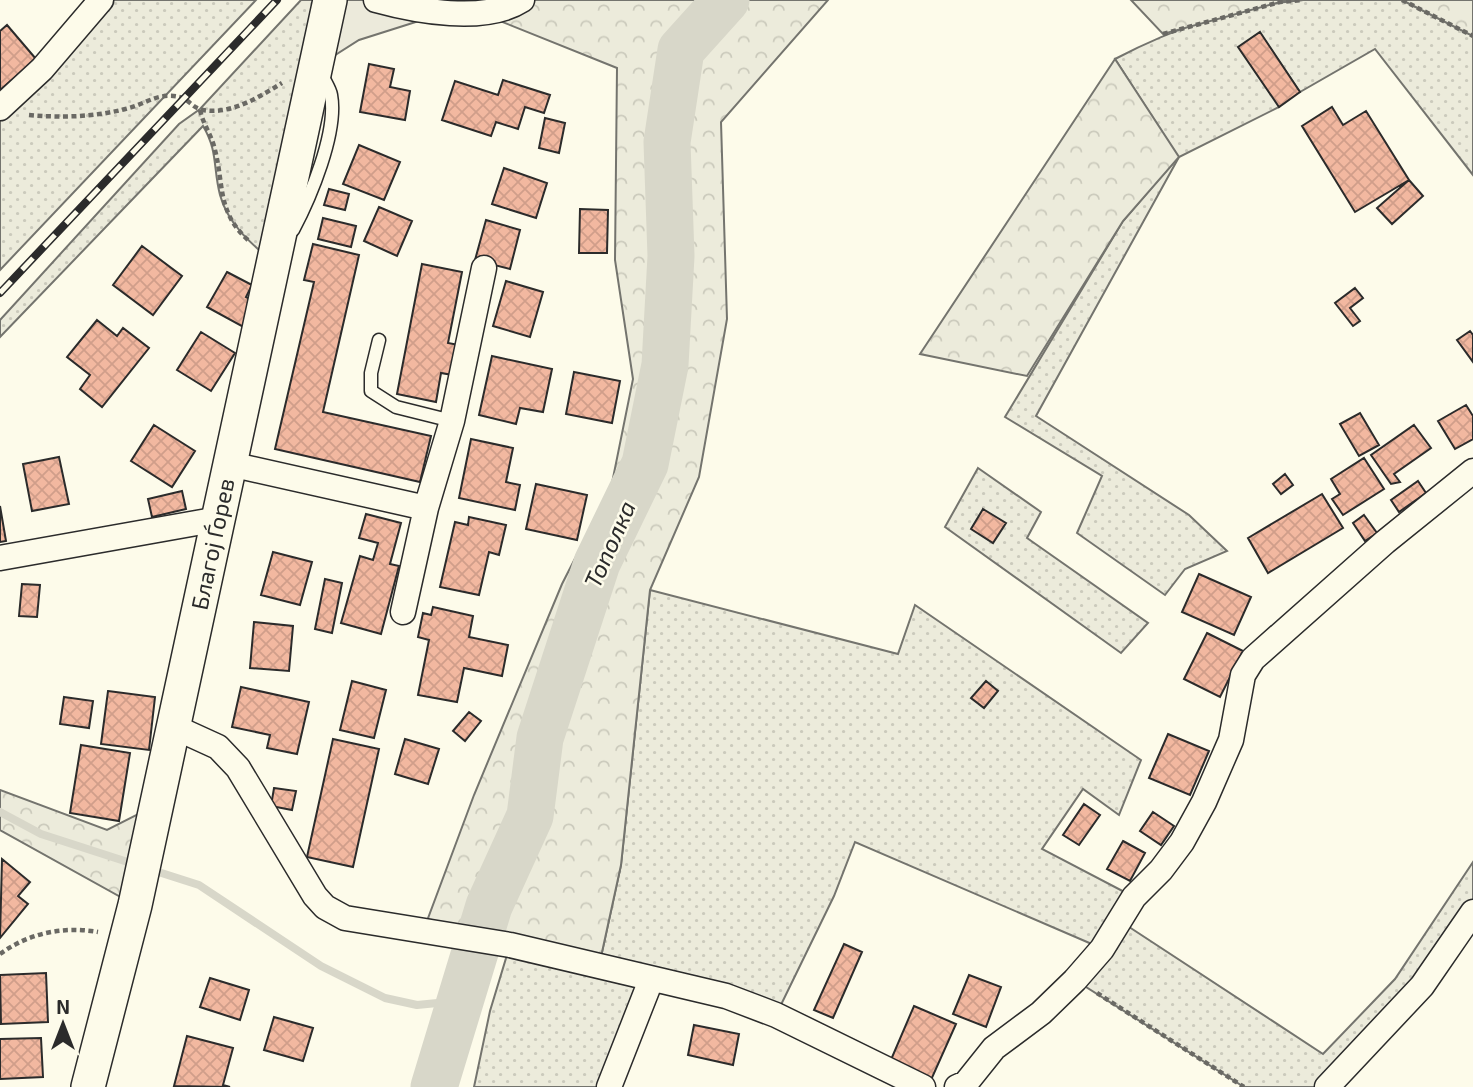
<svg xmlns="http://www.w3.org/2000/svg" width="1473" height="1087" font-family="'Exo 2',sans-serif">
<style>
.grass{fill:url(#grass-dots);stroke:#74746e;stroke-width:2}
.forest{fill:url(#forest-crowns);stroke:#74746e;stroke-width:2}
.parking{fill:#eceadb;stroke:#74746e;stroke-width:2}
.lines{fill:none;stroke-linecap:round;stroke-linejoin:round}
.stream{stroke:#d8d7c9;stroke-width:8}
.river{stroke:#d8d7c9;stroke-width:47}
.building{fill:url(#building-cross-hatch);stroke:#2b2b2b;stroke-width:2}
.lane-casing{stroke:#2b2b2b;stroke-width:15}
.street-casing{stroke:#2b2b2b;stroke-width:27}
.secondary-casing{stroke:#2b2b2b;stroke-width:36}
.path{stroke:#6a6964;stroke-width:4.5;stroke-dasharray:5 3.5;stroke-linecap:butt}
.lane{stroke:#fdfbea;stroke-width:12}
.street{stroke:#fdfbea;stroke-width:24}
.secondary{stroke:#fdfbea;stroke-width:33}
.rail-casing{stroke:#2b2b2b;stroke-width:8}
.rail{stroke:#fdfbea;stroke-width:5;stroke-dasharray:16;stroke-linecap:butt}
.labels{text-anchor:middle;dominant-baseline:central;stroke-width:5;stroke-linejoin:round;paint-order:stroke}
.street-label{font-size:23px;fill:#2b2b2b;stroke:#fdfbea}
.water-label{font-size:24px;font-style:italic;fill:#2b2b2b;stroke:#fdfbea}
</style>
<defs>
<pattern id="grass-dots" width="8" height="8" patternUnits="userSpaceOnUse" patternTransform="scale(1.75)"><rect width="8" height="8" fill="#ecebdb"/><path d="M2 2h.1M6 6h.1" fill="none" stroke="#cbcabc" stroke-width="1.8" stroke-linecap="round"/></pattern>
<pattern id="forest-crowns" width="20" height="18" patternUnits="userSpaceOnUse" patternTransform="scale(1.75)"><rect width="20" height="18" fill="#ecebdb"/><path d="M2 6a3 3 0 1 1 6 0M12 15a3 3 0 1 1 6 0" fill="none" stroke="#cbcabc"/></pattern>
<pattern id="building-cross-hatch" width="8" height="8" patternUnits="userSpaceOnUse" patternTransform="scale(1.75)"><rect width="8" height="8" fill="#f2b8a0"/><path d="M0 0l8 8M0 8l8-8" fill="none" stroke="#d09e8a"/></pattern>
</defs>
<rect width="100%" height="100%" fill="#fdfbea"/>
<path class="grass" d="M101 0H256L0 270V108Z
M301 0H319L275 264C253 245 228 225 220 195 213 168 218 151 203 126L0 337V320L179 124 200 109Z
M1303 0H1402L1473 36V175L1375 49 1300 92 1260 33 1279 107 1179 157 1036 416 1189 515 1227 551 1185 569 1165 595 1077 533 1102 476 1005 417 1123 221 1178 157 1115 59C1172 29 1239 5 1303 0Z
M978 468 1041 512 1027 538 1148 623 1121 653 945 527Z
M650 590 898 654 915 605 1141 760 1119 815 1083 789 1042 849 1134 897 1120 921 1323 1054 1395 979 1473 862V912L1327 1087H1244L1075 980 1101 948 855 842 834 896 776 1015 652 980 609 1087H474L490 1011 510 945 599 966 621 865Z"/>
<path class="forest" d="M522 0H828L721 122 727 319 699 477 650 590 621 865 599 966 424 929 474 795 562 584 611 488 633 379 615 260 617 68 480 13Z
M1131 0H1303L1280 2 1163 34Z
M1402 0H1473V36Z
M1115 59 1179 157 1123 221 1027 376 920 354Z
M0 790 107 830 156 805 135 905 0 830Z"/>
<path class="parking" d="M330 0H467L480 13H444L359 40 318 66Z"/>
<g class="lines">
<path class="stream" d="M0 812 41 834 137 865
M149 869 199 885 321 966 385 998 417 1005 458 1001"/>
<path class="river" d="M434 1087 489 906 530 816 540 738 597 563 645 464 665 365 671 256 667 142 681 50 726 0"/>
</g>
<path class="building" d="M7 25 36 59 0 90V31Z
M1260 32 1300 92 1279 107 1238 47Z
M369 64 394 69 390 87 410 91 405 120 360 112Z
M503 80 550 95 544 113 525 107 518 129 496 122 491 136 442 120 455 81 498 95Z
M1332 107 1343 125 1366 111 1409 180 1355 212 1302 126Z
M545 118 565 123 559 153 539 148Z
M359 145 400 162 384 200 343 184Z
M504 168 547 183 536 218 492 204Z
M1409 180 1423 196 1392 224 1377 208Z
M329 189 349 194 345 210 324 205Z
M379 207 412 221 397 256 364 241Z
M580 209 608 210 607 253H579Z
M323 218 356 226 351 247 318 239Z
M486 220 520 230 510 269 475 260Z
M313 244 359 255 323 412 431 436 420 482 275 449 314 282 304 280Z
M142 246 182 276 153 315 113 285Z
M422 264 462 272 448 343 464 346 458 376 441 373 436 402 397 394Z
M227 272 252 285 246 297 260 304 247 329 207 307Z
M506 281 543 292 530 337 493 326Z
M1355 288 1363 298 1350 308 1360 321 1353 326 1335 303Z
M97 320 117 336 123 328 149 348 102 407 80 389 90 375 67 357Z
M1470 331 1473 335V362L1457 340Z
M201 332 235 353 211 391 177 370Z
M492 356 552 369 543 412 520 408 516 424 479 415Z
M574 372 620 381 612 423 566 414Z
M1466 405 1473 416V439L1455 449 1438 421Z
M1360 413 1379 445 1359 456 1340 424Z
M154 425 195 451 172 487 131 461Z
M1414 425 1431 448 1394 474 1400 482 1391 484 1371 455Z
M471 439 513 448 506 482 520 485 515 510 459 498Z
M59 457 69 504 32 511 23 464Z
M1364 458 1384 489 1343 515 1332 499 1340 494 1331 479Z
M1285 474 1293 485 1281 494 1273 484Z
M1418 481 1426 493 1399 512 1391 500Z
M536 484 587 495 577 540 526 529Z
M182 491 186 509 152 517 148 499Z
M1322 494 1343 528 1268 573 1248 538Z
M0 506 6 541 0 542Z
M983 509 1006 523 993 543 971 529Z
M366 514 401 523 390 564 399 566 381 634 341 623 360 556 373 560 378 543 359 538Z
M1364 515 1377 533 1365 541 1353 523Z
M469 517 506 525 499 555 489 552 479 595 440 587 455 522 468 525Z
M273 552 312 562 300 605 261 595Z
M1199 574 1251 597 1234 635 1182 612Z
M325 579 342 583 332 633 315 629Z
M22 584 40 585 37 617 19 616Z
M433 607 473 616 469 637 508 645 502 676 464 668 457 702 418 695 429 640 418 637 423 613 431 615Z
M254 622 293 626 289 671 250 668Z
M1207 633 1243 651 1220 697 1184 679Z
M352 681 386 690 374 738 340 730Z
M986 681 998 691 984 708 971 698Z
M241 687 309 702 297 754 267 748 270 735 232 727Z
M108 691 155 697 149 750 101 744Z
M64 697 93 701 89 728 60 724Z
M469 712 481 721 465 741 453 731Z
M1168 734 1209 751 1190 795 1149 778Z
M333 739 379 749 353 867 307 857Z
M405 739 439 749 428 784 395 774Z
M81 745 130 753 119 821 70 813Z
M274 788 296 791 292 810 271 806Z
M1084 804 1100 815 1079 845 1063 835Z
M1153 812 1174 826 1161 845 1140 831Z
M1123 841 1145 853 1130 881 1107 869Z
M2 859 30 882 18 896 28 904 0 938Z
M844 944 862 952 833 1018 814 1010Z
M46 973 48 1022 1 1024 0 975Z
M969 975 1001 987 986 1027 953 1014Z
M210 978 249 990 240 1020 200 1007Z
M914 1006 956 1024 931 1080 890 1062Z
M274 1017 313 1028 303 1061 264 1050Z
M694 1025 739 1034 733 1065 688 1055Z
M187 1036 233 1048 223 1085 230 1087 174 1086Z
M41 1038 43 1077 0 1079V1039Z"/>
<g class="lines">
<g class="lane-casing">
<path id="lane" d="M293 230C310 198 338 132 331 95 330 89 325 82 322 75
M379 340 371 373V391L396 407 452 421"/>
</g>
<g class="street-casing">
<path id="street" d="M376 0C416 11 485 24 522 0
M0 108 42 69 101 0
M230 464 426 508
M0 558 219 519
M403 612 426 508 452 421 484 268
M172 726 218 747 238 768 315 896 325 907 345 918 510 945 726 996 776 1015 923 1087
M609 1087 651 980
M957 1087 966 1083 994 1048 1041 1013 1075 980 1102 949 1134 897 1161 870 1182 842 1204 802 1231 740 1243 675 1253 659 1385 542 1473 471
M1327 1087 1422 986 1473 912"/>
</g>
<g class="secondary-casing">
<path id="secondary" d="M88 1087 135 905 330 0"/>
</g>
<path class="path" d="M1402 0 1473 36
M1163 34 1280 2 1303 0
M200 110C203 124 212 136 215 150 224 185 217 212 248 240
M29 115C62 118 97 117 129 108 141 105 153 97 165 96 190 94 188 107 203 110 231 115 259 97 282 83
M0 954C29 933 63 926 98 932
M1097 993 1244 1087"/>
<use href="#lane" class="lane"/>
<use href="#street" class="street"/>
<use href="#secondary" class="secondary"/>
<g class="rail-casing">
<path id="rail" d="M0 293 277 0"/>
</g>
<use href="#rail" class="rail"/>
</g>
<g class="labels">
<g class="street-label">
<text transform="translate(212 544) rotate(-78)">Благој Ѓорев</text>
</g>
<g class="water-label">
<text transform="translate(609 544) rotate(-66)">Тополка</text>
</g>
</g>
<g transform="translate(63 1024)" stroke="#fdfbea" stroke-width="5" paint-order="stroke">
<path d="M0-5L12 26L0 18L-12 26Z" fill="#2b2b2b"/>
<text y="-10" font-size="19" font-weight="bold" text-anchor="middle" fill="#2b2b2b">N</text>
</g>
</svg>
